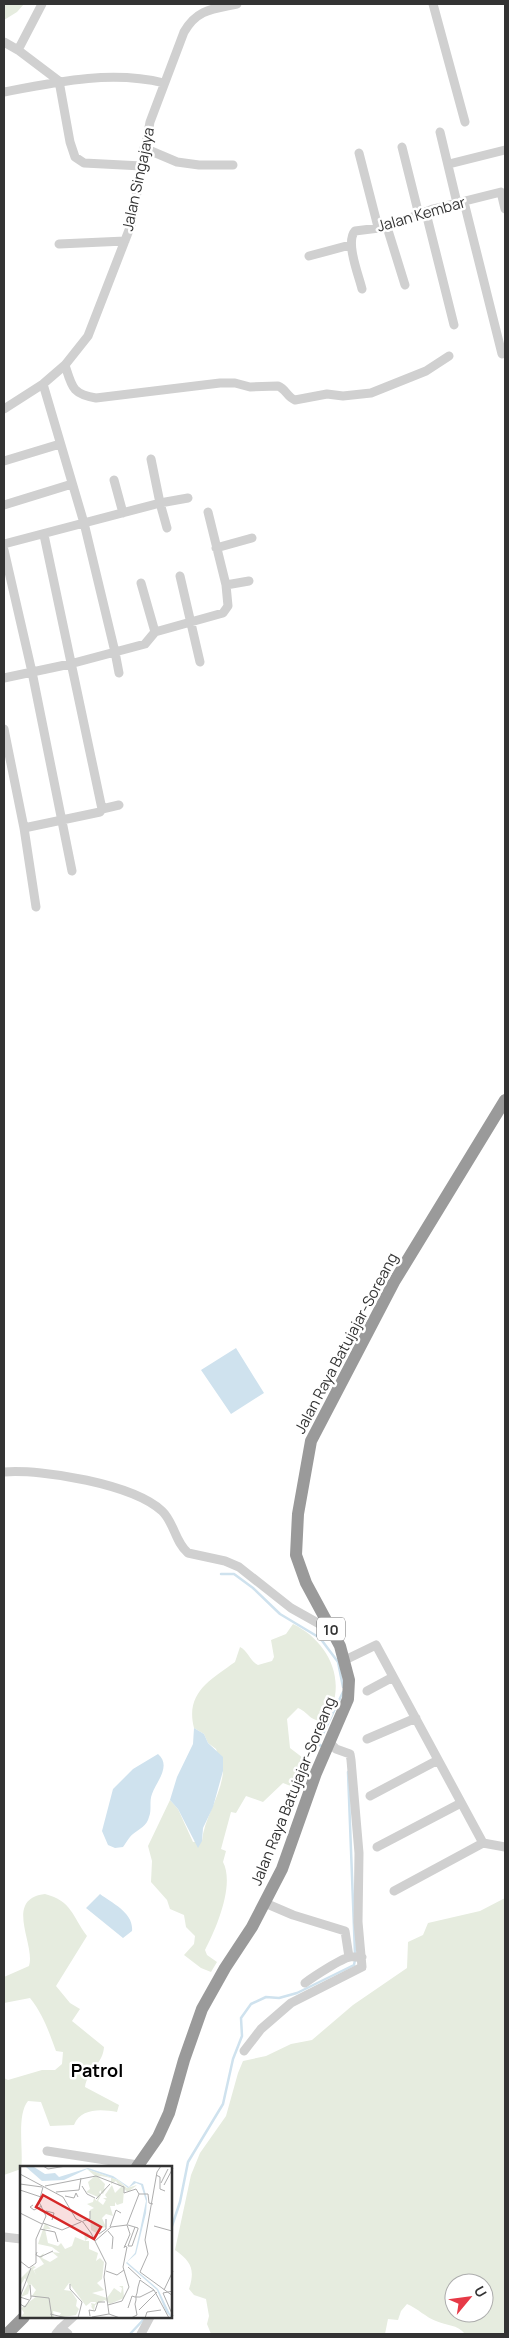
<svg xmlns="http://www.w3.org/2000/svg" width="509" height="2338" font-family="Manrope,sans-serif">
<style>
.green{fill:#e6ecdf;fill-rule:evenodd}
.water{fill:#cfe2ee}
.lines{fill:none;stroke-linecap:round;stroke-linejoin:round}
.stream{stroke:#cfe2ee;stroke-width:2.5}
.minor{stroke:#d0d0d0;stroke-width:9}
.highway{stroke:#9a9a9a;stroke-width:12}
.labels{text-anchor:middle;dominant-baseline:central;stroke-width:5;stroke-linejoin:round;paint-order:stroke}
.shield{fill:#fff;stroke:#707070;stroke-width:1}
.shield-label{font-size:14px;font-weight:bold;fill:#333}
.street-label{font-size:15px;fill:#333;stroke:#fff}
.quarter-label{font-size:18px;font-weight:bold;fill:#000;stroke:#fff}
.inset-road{fill:none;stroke:#adadad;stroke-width:1}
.view{fill:#d62828;fill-opacity:0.15;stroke:#d62828;stroke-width:2.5}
.inset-edge{fill:none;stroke:#333;stroke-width:2.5}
</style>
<rect width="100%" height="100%" fill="#fff"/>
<path class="green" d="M4 4H24L17 12 4 20Z
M293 1624C320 1637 340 1665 335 1696 334 1705 329 1714 326 1722 307 1720 311 1714 298 1708L287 1719 290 1748 307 1761 311 1769 301 1790 283 1783 263 1802 246 1796 236 1813 231 1812 221 1849 226 1851 223 1862C235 1885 216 1929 205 1950L207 1955 217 1962 211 1972 201 1968 184 1955 194 1944 195 1936 186 1927 184 1915 170 1909 167 1900 151 1882 152 1861 148 1846 170 1800 178 1809 193 1842 202 1841C204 1818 221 1796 223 1772 223 1765 218 1755 216 1749L208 1743 204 1734 194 1728C185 1693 210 1680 235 1662L240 1647C248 1651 250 1661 258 1665L272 1661 274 1657 271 1640 286 1634Z
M45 1894C72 1901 72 1916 87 1936L56 1986 70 2003 80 2009 72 2021 104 2047C103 2064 87 2071 85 2087L119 2105 117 2112C101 2109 81 2108 74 2125L50 2126 41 2102 28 2101C16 2116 24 2151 21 2169L4 2175V2078L8 2080 42 2070H55L62 2064 63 2052 56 2051C49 2032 43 2014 30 1998L4 2003V1977L29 1966C36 1945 3 1899 45 1894Z
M505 1898V2334H465C457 2324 447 2326 436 2321 427 2318 417 2308 407 2304L401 2311 398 2320 388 2319 385 2334H211L207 2324 209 2316 206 2299 194 2295 189 2289C195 2270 192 2262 175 2250L191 2175 200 2153 226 2116 238 2073 243 2061 266 2056 291 2044 312 2040 353 2005 407 1968 408 1942 423 1935 428 1923 480 1911ZM454 2283H484V2313H454Z"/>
<path class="water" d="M236 1348 264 1393 231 1414 201 1370Z
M194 1728 204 1734 208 1743 223 1757V1771L213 1807 203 1828 202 1841 198 1848 178 1809 170 1800 177 1777 193 1744Z
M158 1754C172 1766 156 1782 152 1794 149 1801 152 1810 149 1817 147 1826 139 1829 133 1834 129 1837 126 1843 123 1847L115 1848 108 1845 102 1831 113 1789 133 1769Z
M100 1894C112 1903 134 1913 132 1931L123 1938 86 1908Z"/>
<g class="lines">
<path class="stream" d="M221 1574H234L253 1588 280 1614 320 1638 338 1662 343 1687
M322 1746 319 1745 320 1740 343 1692
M348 1772 355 1954
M171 2229 180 2202 188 2162 223 2104 233 2059 242 2036 241 2018 251 2004 266 1997 279 1998 297 1993 354 1965 355 1960
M130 2334 146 2317"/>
<path class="minor" d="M433 4 465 122
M4 42 18 50 59 81 70 142 75 157 84 163 142 166
M18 50 42 4
M4 92C56 82 111 70 164 83
M440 132 457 203
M402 147 419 215
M144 148 177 162 199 165H233
M359 153 378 227
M449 164 505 150
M464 202 502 354 505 353
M426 213 454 325
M387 227 405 285
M59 244 125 241
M309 256 350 245
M362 289C359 276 345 242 355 231L387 227 433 209 501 192 505 209
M65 365C72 387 72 394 96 398L220 383H235L250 387 278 386C286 389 287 397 295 400L327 394 343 396 371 393 426 371 449 356
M4 409 43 384 65 365 88 336 131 225 150 122 184 32C197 9 213 9 237 4
M151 459 160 503 167 528
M4 461 60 444
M114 480 123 513
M4 505 72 484
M4 544 160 503 188 498
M216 548 252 538
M4 550 32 672 72 871
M180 576 200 662
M141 583 155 632
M226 585 249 581
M119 673 115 652 145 644 155 632 223 613 228 606 226 585 208 512
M4 678 70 664 115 652 84 523 43 384
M4 729 24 828 36 907
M102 809 119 805
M24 828 100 812 102 809 44 535
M4 1472C43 1469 133 1484 162 1511 174 1522 175 1542 188 1553L225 1561 239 1567 291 1608 332 1631
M345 1660 376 1645 483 1843 505 1847
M367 1691 393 1677
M367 1739 416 1718
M370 1796 438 1760
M377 1847 461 1803
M394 1891 483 1843
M265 1903 293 1915 345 1931 349 1957
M305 1983C313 1977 342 1958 350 1957 354 1956 358 1958 362 1957
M244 2051 261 2029 291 2003 362 1967 358 1922 359 1853 351 1760 350 1754 336 1749 330 1743
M47 2151 138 2165
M4 2237 21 2239
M61 2328 73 2317
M56 2334 61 2328 68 2334
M141 2334 150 2317"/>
<path class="highway" d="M137 2167 158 2137 169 2113 184 2060 202 2009 225 1968 252 1927 282 1869 316 1773 348 1699 349 1680 340 1646 306 1583 296 1555 298 1514 311 1441 394 1282 505 1100
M7 2334 24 2317"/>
</g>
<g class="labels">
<rect class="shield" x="317" y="1617.5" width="28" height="23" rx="4"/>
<g class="shield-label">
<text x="331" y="1629">10</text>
</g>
<g class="street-label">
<text transform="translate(138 179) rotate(-78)">Jalan Singajaya</text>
<text transform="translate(421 214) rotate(-16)">Jalan Kembar</text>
<text transform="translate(346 1343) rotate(-62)">Jalan Raya Batujajar-Soreang</text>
<text transform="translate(293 1791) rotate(-68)">Jalan Raya Batujajar-Soreang</text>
</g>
<g class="quarter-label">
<text x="97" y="2070">Patrol</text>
</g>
</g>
<g transform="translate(20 2166)">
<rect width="152" height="152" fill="#fff"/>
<path d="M67 3 98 14 107 22 117 19 108 26 104 23 103 37 97 39 95 36V40H90L93 50 86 48 82 52 86 61 79 63 78 68 71 64 70 44 74 42 67 38 73 36 74 32 77 35 78 31 66 26 70 23 68 16 75 10ZM81 10 91 12V18L96 15 99 20 103 19 95 27 92 19 85 29 87 32H83L86 34 83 39 78 35 81 29 79 26 81 24V27L83 28 86 22 84 23 85 18 78 11ZM25 57 31 63H25L28 77 38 80 41 77 45 83 52 80 55 71 65 75 64 66 68 67 70 71 65 75H69V83L78 87 76 95 80 92 84 96 82 113 77 117 84 124 72 127 87 132 94 122 101 127 102 122 99 120H103L104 132 90 138 85 134 75 139 74 145 70 139 72 141 71 137 75 138 76 136H71L66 140 49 117 44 124 51 125 57 134 56 140 59 143 56 149 38 152 41 147 33 145 34 152H0L4 147 1 142 17 130H12L16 124 11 118 8 128 1 131 8 118 5 112 0 120V113L13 100 16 101 13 103 16 109 14 104 24 98 19 91 24 87 22 92 30 96 38 91 32 86 40 87 32 81 18 78Z" fill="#e6ecdf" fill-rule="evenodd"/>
<path d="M6 1H14L25 8 35 7 39 11 68 2 93 10 109 21 114 15 123 18 127 33 126 47 116 88 107 96 138 123 152 152 146 146 137 124 106 97 115 87 119 69 126 35 121 19 116 17 108 22 98 14 67 3 44 14 22 15Z" fill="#cfe2ee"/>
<path class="inset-road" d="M23 0 28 3 46 0M141 0 137 6 125 74 128 88 120 106 153 130M0 8 43 31 56 53 63 56 71 67 86 97 84 111 89 148 100 152M136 9 140 11V23L145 25M141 17 148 3M0 18 22 21M144 19 153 2M25 20 76 10 104 21V27L116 23 119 28M62 20 67 28 75 32M0 24 21 31M36 26 59 24 61 12M45 30 54 32 56 27 58 31M76 33 90 18M13 39 10 41 14 44 22 40M26 45 34 47 32 54M0 47 22 58M63 55 70 53V45M23 57 42 64 61 56M108 59 118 62V63L112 80H108L115 61M134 60 152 65M90 61 96 44 101 47M20 63 35 66 38 76M88 65 93 71 92 83M79 68 86 63V53M75 75 91 61 107 59 119 28H128L129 37 133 38M104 82 110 68 107 59M17 86 16 89 20 91 33 85M0 95 9 102 16 97V73L26 50 19 36 23 21M108 101 121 113M86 105 97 109 104 104M50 118V123L62 136 58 152M134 124 149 152M144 124 153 105M153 125 143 127 153 150M11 130 29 132 32 152M9 134 0 131 11 102M0 138 5 141 11 132 10 119M88 139 102 135 109 121 103 101 107 81 104 80M108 142 112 130 115 131H120L134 124 120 114 118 121 117 127 116 130V134L115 138 117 149 111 152M119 144 137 126M30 148 47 152M70 150 69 144 75 145 78 136H85M72 151 89 148M125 152 127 146 141 144"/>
<path class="view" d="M23 29 81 61 74 73 16 41Z"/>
<rect width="152" height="152" class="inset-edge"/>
</g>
<rect width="509" height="2338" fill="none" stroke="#333333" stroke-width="10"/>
<g transform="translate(469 2298) rotate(61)"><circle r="24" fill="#ffffff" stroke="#adadad"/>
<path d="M0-4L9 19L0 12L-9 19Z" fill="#e63946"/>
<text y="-8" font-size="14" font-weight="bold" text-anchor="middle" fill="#333333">U</text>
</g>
</svg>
